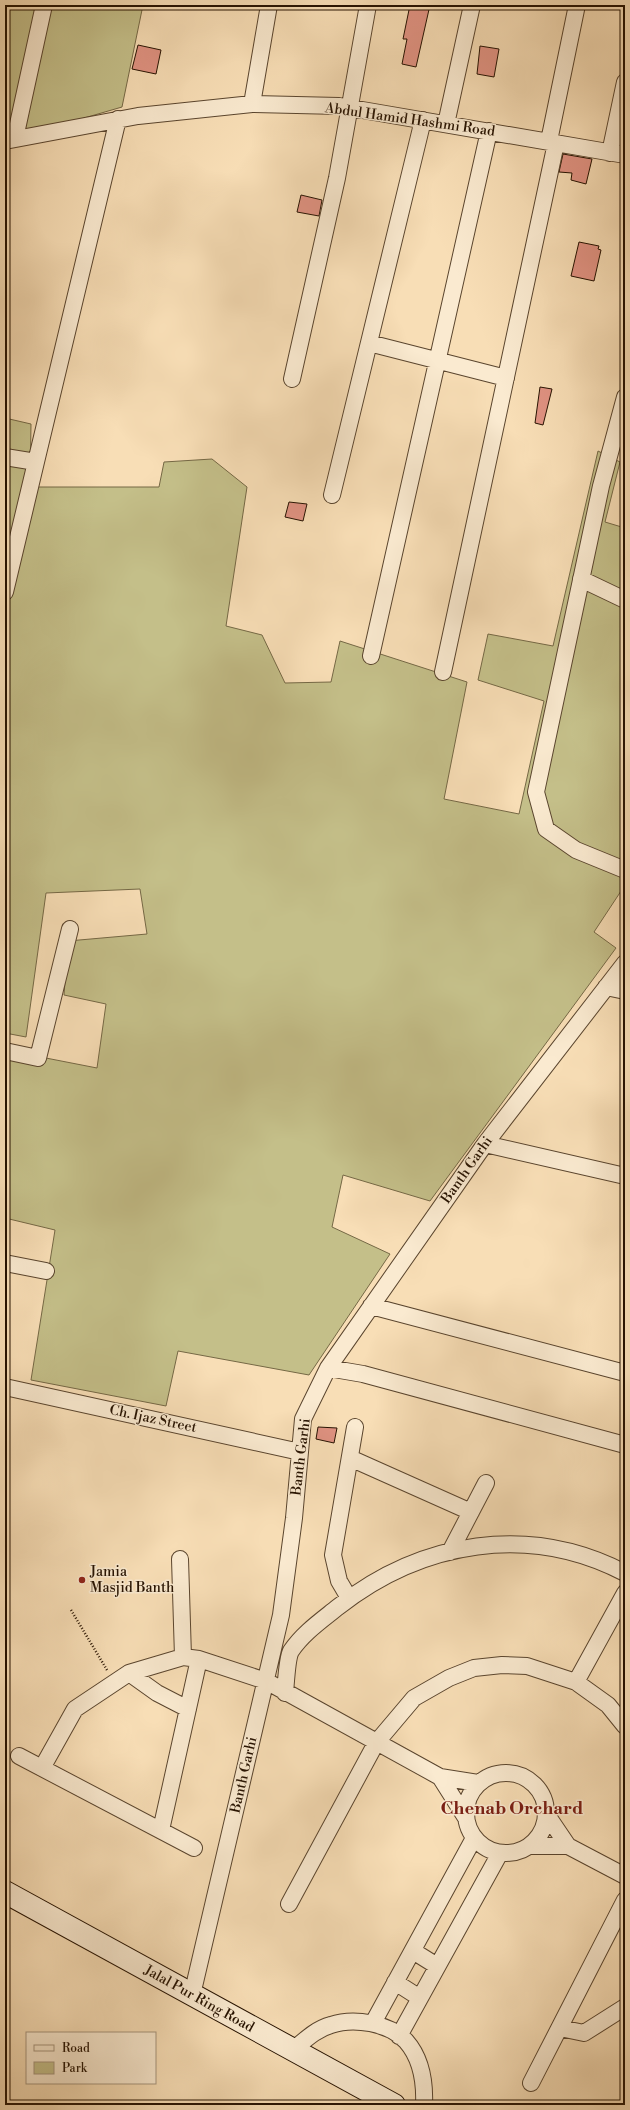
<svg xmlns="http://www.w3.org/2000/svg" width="630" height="2110" font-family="'Libre Bodoni',serif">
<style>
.green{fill:#c4bf89;stroke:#756845}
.building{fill:#e19383;stroke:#261201}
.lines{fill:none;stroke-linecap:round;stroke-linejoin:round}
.minor-casing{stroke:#5a452e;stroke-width:18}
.secondary-casing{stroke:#261201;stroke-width:24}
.path{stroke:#261201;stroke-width:2.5;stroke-dasharray:1 2;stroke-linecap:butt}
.minor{stroke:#faead0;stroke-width:16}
.secondary{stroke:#faead0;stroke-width:22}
.poi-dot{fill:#8f2418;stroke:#faead0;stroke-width:1.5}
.labels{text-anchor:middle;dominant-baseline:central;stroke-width:3;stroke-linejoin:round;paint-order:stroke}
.street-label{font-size:14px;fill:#261201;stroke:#faead0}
.poi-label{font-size:14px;fill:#261201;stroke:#faead0;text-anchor:start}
.district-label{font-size:18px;font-weight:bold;fill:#7a1f14;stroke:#faead0}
</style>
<rect width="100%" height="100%" fill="#f8deb6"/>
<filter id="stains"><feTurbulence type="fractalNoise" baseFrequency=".005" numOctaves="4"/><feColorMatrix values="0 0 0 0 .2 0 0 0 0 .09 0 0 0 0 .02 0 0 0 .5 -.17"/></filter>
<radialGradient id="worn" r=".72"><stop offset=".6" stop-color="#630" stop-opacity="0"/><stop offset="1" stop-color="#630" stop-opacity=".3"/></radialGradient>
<path class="green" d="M5 5H143L122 107 5 141Z
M5 418 31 424 30 487H159L164 462 212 459 247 487 226 626 262 635 285 683 331 682 340 641 467 682 444 799 519 814 544 701 478 680 488 634 553 646 598 451 620 462 605 522 625 528V885L594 932 616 948 430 1201 343 1175 332 1227 390 1254 309 1375 178 1351 166 1406 31 1380 55 1230 5 1218V1050L97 1068 106 1004 64 995 68 941 147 934 140 889 46 893 26 1037 5 1033Z"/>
<path class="building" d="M410 5H430L416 67 402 64 407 39H403Z
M138 45 161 50 156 74 132 69Z
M480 46 499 49 494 77 477 74Z
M563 154 592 159 586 184 571 180 572 173 559 172Z
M301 195 322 200 319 216 297 212Z
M579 242 599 246 598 249 601 250 594 281 571 276Z
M540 387 552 389 543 425 535 423Z
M289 502 307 504 303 521 285 517Z
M318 1427 337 1428 334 1443 316 1439Z"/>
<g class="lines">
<g class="minor-casing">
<path id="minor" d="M252 104 269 5
M446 124 472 5
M15 138 44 5
M5 141 138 116 252 104 339 106 625 155
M549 141 577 5
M610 153 625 82
M369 343 506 378
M292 379 337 178 368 5
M625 397 601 486 536 792 546 829 576 850 625 870
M5 457 36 462 118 119
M332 495 423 120
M581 579 625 600
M5 592 36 462
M371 656 489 131
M443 672 556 143
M606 987 625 991
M5 1051 38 1058 70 929
M485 1144 625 1176
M5 1263 46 1271
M371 1306 625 1373
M328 1368 363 1374 625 1445
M5 1387 300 1452
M350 1458 471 1512
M450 1552 486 1483
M180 1559 183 1657
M349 1598 339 1581 333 1555 355 1427
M129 1673 157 1693 188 1709
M576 1682 625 1593
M285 1693C286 1683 287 1658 291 1651 303 1633 322 1620 338 1607 422 1541 529 1523 625 1573
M19 1756 194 1848
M42 1768 75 1709 129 1673 183 1657 199 1659 266 1681 440 1777 478 1783
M466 1813a40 40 0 1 1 80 0a40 40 0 1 1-80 0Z
M440 1777 466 1818
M547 1815 568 1846 625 1876
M161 1830 199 1659
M530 1846H568
M289 1904 376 1743 414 1698 449 1678 474 1668 502 1665 527 1666 576 1682 608 1705 625 1726
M413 1951 437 1966
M395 1982 420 1998
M192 1995 281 1615 294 1518 303 1419 328 1368 485 1144 625 963
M373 2023 474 1838
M560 2028 584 2033 625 2007
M399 2036 500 1853
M293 2050C305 2040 316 2029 331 2025 354 2017 389 2023 406 2041 421 2058 425 2083 424 2105
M531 2083 625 1900"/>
</g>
<g class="secondary-casing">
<path id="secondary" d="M5 1892 394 2105"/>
</g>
<path class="path" d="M71 1610 107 1670"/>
<use href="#minor" class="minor"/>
<use href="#secondary" class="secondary"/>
</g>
<circle class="poi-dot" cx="82" cy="1580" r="4"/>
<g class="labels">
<g class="street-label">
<text transform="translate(410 120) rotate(8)">Abdul Hamid Hashmi Road</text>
<text transform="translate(467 1170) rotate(-55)">Banth Garhi</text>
<text transform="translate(153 1419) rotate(12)">Ch. Ijaz Street</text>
<text transform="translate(301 1457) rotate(-83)">Banth Garhi</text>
<text transform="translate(244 1775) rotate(-77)">Banth Garhi</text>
<text transform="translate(199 1999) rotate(29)">Jalal Pur Ring Road</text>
</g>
<g class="poi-label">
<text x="90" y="1572">Jamia<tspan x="90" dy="16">Masjid Banth</tspan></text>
</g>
<g class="district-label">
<text x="512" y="1808">Chenab Orchard</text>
</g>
</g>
<rect width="630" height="2110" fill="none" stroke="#f8deb6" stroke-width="20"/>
<rect x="6" y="6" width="618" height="2098" fill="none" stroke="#261201" stroke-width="2"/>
<rect x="10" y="10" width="610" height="2090" fill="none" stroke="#261201"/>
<rect x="26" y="2032" width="130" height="52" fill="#faead0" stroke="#a5947d"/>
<rect x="34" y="2045" width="20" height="6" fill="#faead0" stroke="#a5947d"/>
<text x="62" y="2052" font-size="12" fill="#261201">Road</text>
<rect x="34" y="2062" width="20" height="12" fill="#c4bf89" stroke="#a5947d"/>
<text x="62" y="2072" font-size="12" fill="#261201">Park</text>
<rect width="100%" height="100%" filter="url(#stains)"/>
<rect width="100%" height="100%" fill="url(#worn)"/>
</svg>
